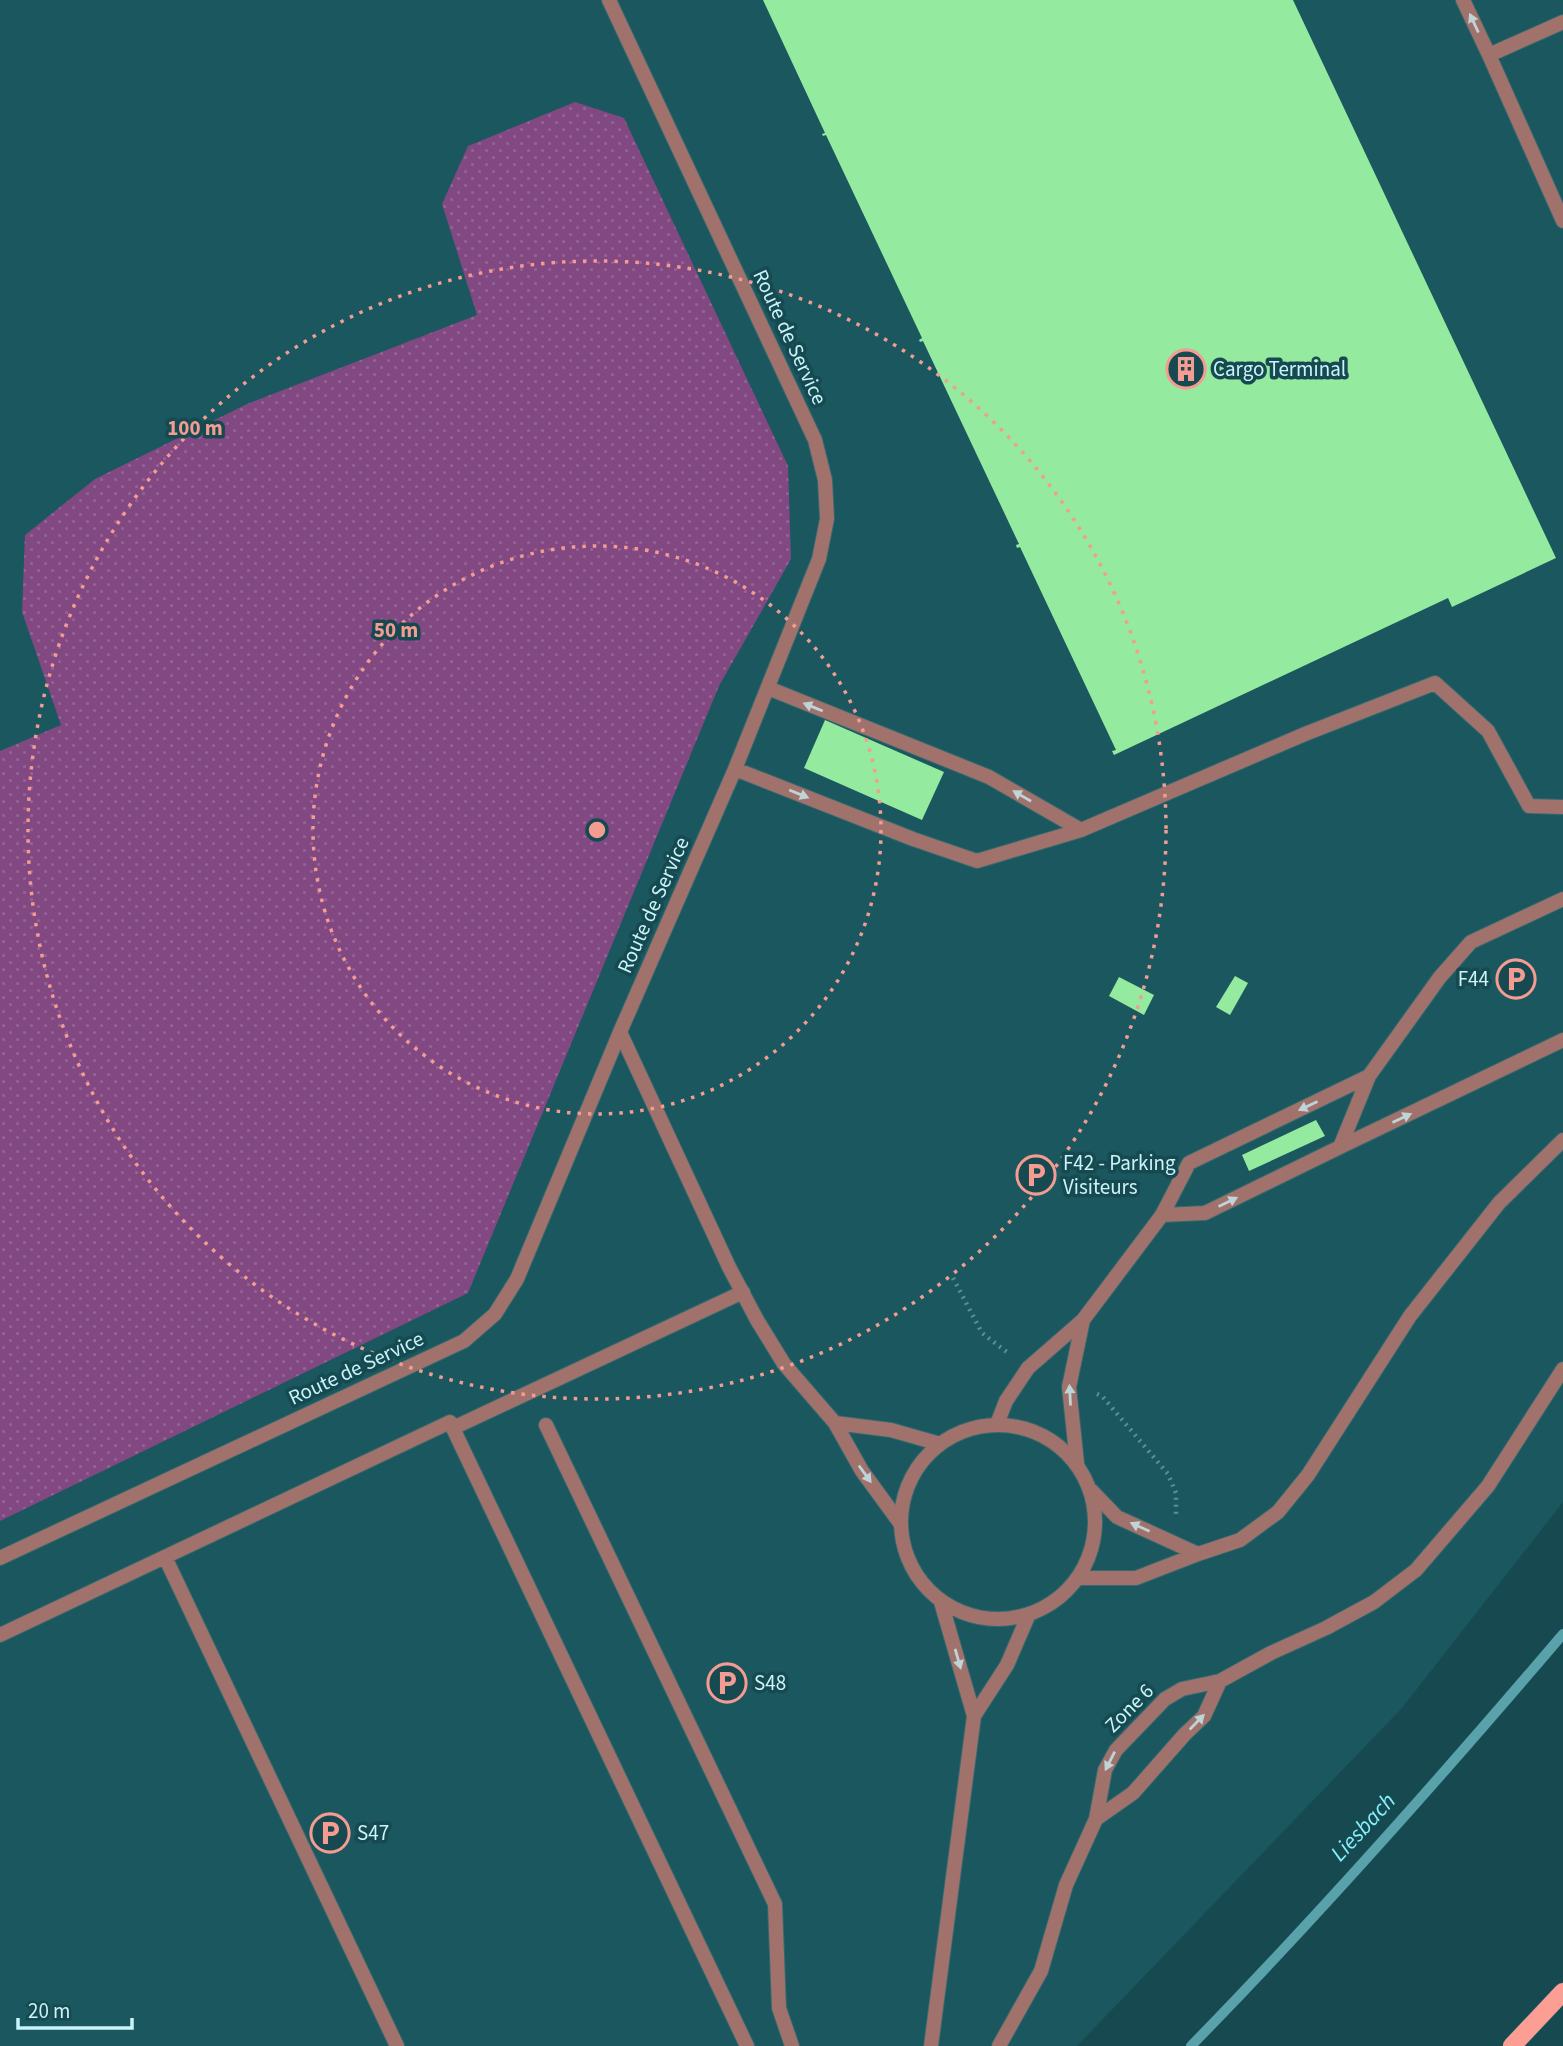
<svg xmlns="http://www.w3.org/2000/svg" width="1563" height="2046" font-family="'Source Sans 3',sans-serif">
<style>
.built{fill:#1a575e}
.grass{fill:url(#grass-dots)}
.lines{fill:none;stroke-linecap:round;stroke-linejoin:round}
.stream{stroke:#59a2ac;stroke-width:10}
.building{fill:#94ea9e}
.lane-casing{stroke:#36696f;stroke-width:16}
.street-casing{stroke:#36696f;stroke-width:16}
.primary-casing{stroke:#36696f;stroke-width:19}
.path{stroke:#5d8e94;stroke-width:4.5;stroke-dasharray:2 5;stroke-linecap:butt}
.lane{stroke:#a1726c;stroke-width:14}
.street{stroke:#a1726c;stroke-width:14}
.primary{stroke:#fd9e94;stroke-width:18}
.oneway{fill:#bed4d6}
.ring{fill:none;stroke:#f59c92;stroke-width:3.5;stroke-dasharray:3.5 7}
.labels{text-anchor:middle;dominant-baseline:central;stroke-width:7;stroke-linejoin:round;paint-order:stroke}
.street-label{font-size:21px;fill:#c8f4fa;stroke:#164a50}
.poi-label{font-size:21px;fill:#c8f4fa;stroke:#164a50;text-anchor:start}
.water-label{font-size:23px;font-style:italic;fill:#86eefd;stroke:#164a50}
.centre{fill:#f59c92;stroke:#164a50;stroke-width:3.5}
.ring-label{font-size:21px;text-anchor:middle;font-weight:bold;fill:#f59c92;stroke:#164a50;stroke-width:7;stroke-linejoin:round;paint-order:stroke}
</style>
<defs>
<pattern id="grass-dots" width="8" height="8" patternUnits="userSpaceOnUse" patternTransform="scale(1.75)"><rect width="8" height="8" fill="#824882"/><path d="M2 2h.1M6 6h.1" fill="none" stroke="#926395" stroke-width="1.8" stroke-linecap="round"/></pattern>
</defs>
<rect width="100%" height="100%" fill="#164a50"/>
<path class="built" d="M0 0H1563V1502L1402 1708 1077 2046H0Z"/>
<path class="grass" d="M575 102 624 118 788 466 791 559 719 686 468 1293 0 1521V751L61 725 22 612 25 535 95 479 247 404 477 315 442 204 468 146Z"/>
<g class="lines">
<path class="stream" d="M1191 2046C1320 1914 1443 1775 1563 1634"/>
</g>
<path class="building" d="M763 0H1293L1556 558 1452 607 1448 598 1114 755 1112 751 1116 750 1020 547 1017 548 1016 545 1019 544 923 341 920 342 919 340 922 338 826 135 823 136 822 134 825 133Z
M825 720 944 772 922 820 804 768Z
M1235 976 1248 983 1230 1015 1216 1007Z
M1119 977 1154 995 1144 1015 1109 996Z
M1316 1120 1325 1136 1249 1171 1242 1155Z"/>
<g class="lines">
<g class="lane-casing">
<path id="lane" d="M1463 0 1489 55 1563 22
M1489 55 1563 221
M768 688 989 777 1081 830
M735 769 913 839 977 861 1081 830 1305 734 1435 683 1488 731 1529 806 1563 807
M1369 1076 1189 1163 1162 1215 1205 1213 1340 1147 1369 1076 1440 977 1471 942 1563 899
M1340 1147 1563 1040
M546 1425 775 1904 779 2008 792 2046
M901 1522a97 97 0 1 1 194 0a97 97 0 1 1-194 0Z
M453 1428 743 1292
M1091 1490 1117 1517 1198 1554
M165 1557 397 2046
M0 1558 464 1341 495 1314 517 1279 620 1032 735 769 819 559 827 519 825 480 815 440 609 0
M1078 1578H1136L1198 1554 1240 1540 1278 1512 1308 1475 1410 1316 1499 1203 1563 1140
M0 1635 450 1422 747 2046
M974 1716 1007 1665 1029 1614
M1096 1819 1133 1793 1185 1734 1204 1716 1220 1681
M931 2046 974 1716 941 1602
M999 2046 1041 1971 1066 1885 1096 1819 1105 1770 1116 1750 1165 1699 1182 1689 1220 1681 1271 1653 1326 1628 1374 1602 1416 1570 1488 1486 1563 1369"/>
</g>
<g class="street-casing">
<path id="street" d="M620 1032 729 1267 757 1320 784 1364 835 1423 862 1471 900 1523
M835 1423 891 1430 940 1444
M997 1424 1006 1401 1028 1368 1083 1320 1162 1215
M1077 1463 1069 1387 1083 1320"/>
</g>
<g class="primary-casing">
<path id="primary" d="M1512 2046 1563 1992"/>
</g>
<path class="path" d="M953 1278 982 1333 1008 1353
M1097 1394 1102 1396 1168 1474 1176 1493V1517"/>
<use href="#lane" class="lane"/>
<use href="#street" class="street"/>
<use href="#primary" class="primary"/>
</g>
<defs><path id="oneway-solid" d="M-6-.8H1V-3.2L6.5 0L1 3.2V.8H-6Z" transform="scale(1.75)"/></defs>
<g class="oneway">
<use href="#oneway-solid" transform="translate(1474 23) rotate(-115)"/>
<use href="#oneway-solid" transform="translate(813 707) rotate(-158)"/>
<use href="#oneway-solid" transform="translate(799 794) rotate(22)"/>
<use href="#oneway-solid" transform="translate(1022 796) rotate(-150)"/>
<use href="#oneway-solid" transform="translate(1308 1106) rotate(155)"/>
<use href="#oneway-solid" transform="translate(1402 1118) rotate(-25)"/>
<use href="#oneway-solid" transform="translate(1228 1202) rotate(-26)"/>
<use href="#oneway-solid" transform="translate(1070 1395) rotate(-93)"/>
<use href="#oneway-solid" transform="translate(865 1474) rotate(54)"/>
<use href="#oneway-solid" transform="translate(1140 1527) rotate(-156)"/>
<use href="#oneway-solid" transform="translate(958 1659) rotate(74)"/>
<use href="#oneway-solid" transform="translate(1197 1722) rotate(-46)"/>
<use href="#oneway-solid" transform="translate(1110 1761) rotate(117)"/>
</g>
<g class="ring">
<circle cx="597" cy="830" r="284"/>
<circle cx="597" cy="830" r="569"/>
</g>
<defs>
<g id="building-ring" transform="scale(2.0125)"><circle r="9.5" fill="#164a50" stroke="#f59c92" stroke-width="1.5"/><path d="M-4-6H4V6H1V3H-1V6H-4ZM-2.5-4.3h1.7v1.8h-1.7ZM.8-4.3h1.7v1.8H.8ZM-2.5-1h1.7V.8h-1.7ZM.8-1h1.7V.8H.8Z" fill="#f59c92"/></g>
<g id="parking-ring" transform="scale(2.0125)"><circle r="9.5" fill="#164a50" stroke="#f59c92" stroke-width="1.5"/><path d="M-3.5-5.5H1a3.5 3.5 0 0 1 0 7H-1V5.5H-3.5ZM-1-3.4V-.6H.8a1.4 1.4 0 0 0 0-2.8Z" fill="#f59c92"/></g>
</defs>
<g fill-rule="evenodd">
<use href="#building-ring" x="1186" y="369"/>
<use href="#parking-ring" x="1516" y="979"/>
<use href="#parking-ring" x="1036" y="1175"/>
<use href="#parking-ring" x="727" y="1683"/>
<use href="#parking-ring" x="330" y="1833"/>
</g>
<g class="labels">
<g class="street-label">
<text transform="translate(790 337) rotate(65)">Route de Service</text>
<text transform="translate(653 905) rotate(-66)">Route de Service</text>
<text transform="translate(356 1368) rotate(-25)">Route de Service</text>
<text transform="translate(1129 1708) rotate(-45)">Zone 6</text>
</g>
<g class="poi-label">
<text x="1213" y="369">Cargo Terminal</text>
<text x="1489" y="979" text-anchor="end">F44</text>
<text x="1063" y="1163">F42 - Parking<tspan x="1063" dy="24">Visiteurs</tspan></text>
<text x="754" y="1683">S48</text>
<text x="357" y="1833">S47</text>
</g>
<g class="water-label">
<text transform="translate(1363 1827) rotate(-47)">Liesbach</text>
</g>
</g>
<circle cx="597" cy="830" r="10" class="centre"/>
<g class="ring-label">
<text x="195" y="435">100 m</text>
<text x="396" y="637">50 m</text>
</g>
<path d="M18 2018v10h114v-10" fill="none" stroke="#c8f4fa" stroke-width="3.5"/>
<text x="28" y="2018" font-size="21" fill="#c8f4fa" stroke="#164a50" stroke-width="5" paint-order="stroke">20 m</text>
</svg>
